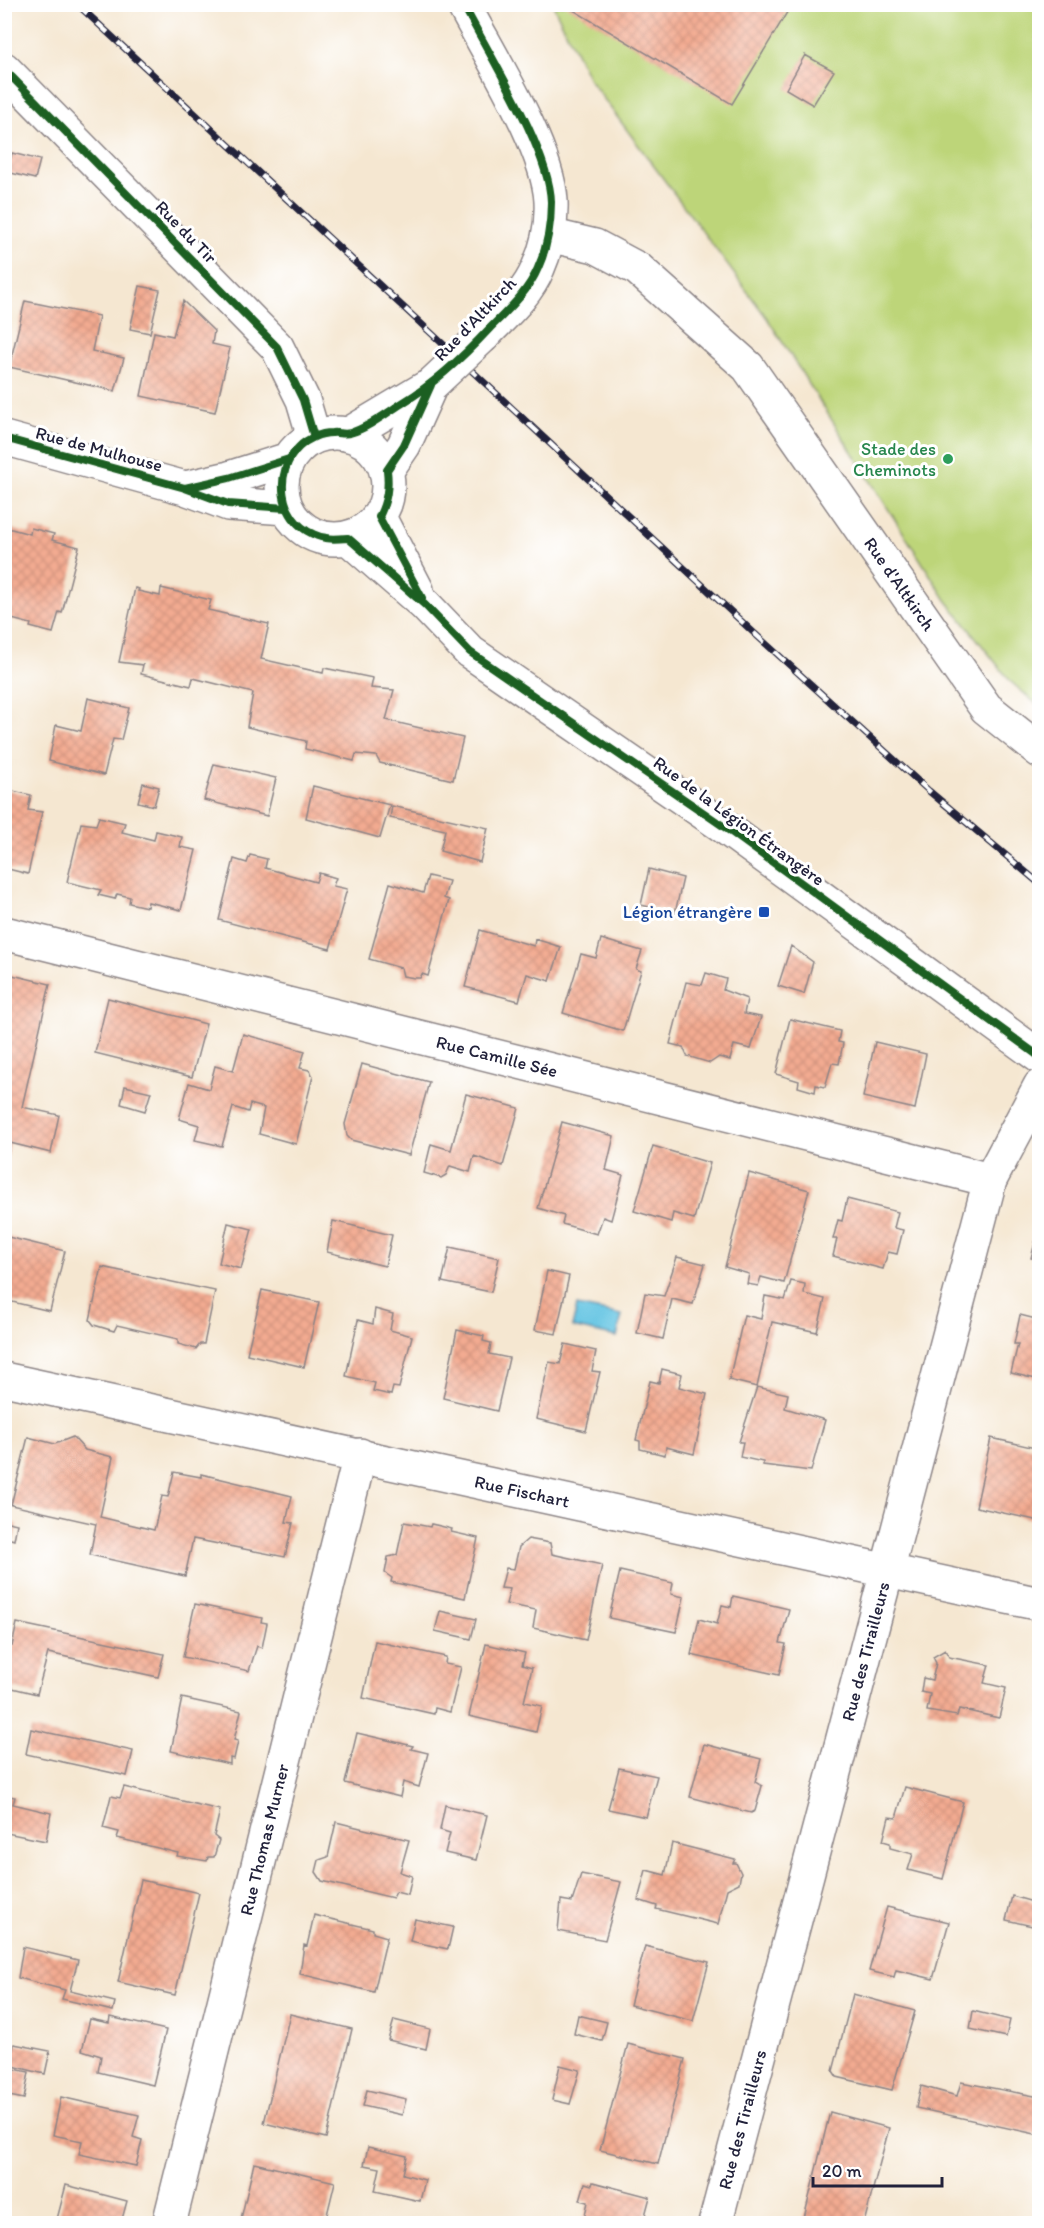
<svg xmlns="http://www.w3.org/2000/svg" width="1044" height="2228" font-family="Itim,sans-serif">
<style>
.park{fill:#bdd579;stroke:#707c5a;stroke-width:1.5}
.water{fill:#65c5e3;stroke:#44748f;stroke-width:1.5}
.building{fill:url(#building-cross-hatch)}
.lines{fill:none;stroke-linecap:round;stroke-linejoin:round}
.minor-casing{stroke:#8c8486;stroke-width:36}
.tertiary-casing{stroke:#8c8486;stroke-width:36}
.minor{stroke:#fff;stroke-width:33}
.tertiary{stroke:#fff;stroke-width:33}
.rail-casing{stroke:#22223b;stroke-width:7}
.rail{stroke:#fff;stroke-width:4.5;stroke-dasharray:14;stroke-linecap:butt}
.minor-bridge-casing{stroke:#8c8486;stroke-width:36;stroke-linecap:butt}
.minor-bridge{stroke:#fff;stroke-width:33}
.cycleway-casing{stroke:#fff;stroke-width:11}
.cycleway{stroke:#1b5e20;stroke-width:8}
.leisure-dot{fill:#2e9e5b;stroke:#fff;stroke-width:2}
.transit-dot{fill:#1a4fb4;stroke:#fff;stroke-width:2}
.labels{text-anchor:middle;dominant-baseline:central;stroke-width:6;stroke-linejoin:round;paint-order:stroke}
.street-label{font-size:18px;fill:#22223b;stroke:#fff}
.leisure-label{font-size:18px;fill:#27864d;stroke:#fff;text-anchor:end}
.transit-label{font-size:18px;fill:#164399;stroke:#fff;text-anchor:end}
</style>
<defs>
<pattern id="building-cross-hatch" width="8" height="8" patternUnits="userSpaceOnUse" patternTransform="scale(1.5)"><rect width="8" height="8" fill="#f3ab91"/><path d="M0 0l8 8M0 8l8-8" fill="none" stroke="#d0937e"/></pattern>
</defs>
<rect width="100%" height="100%" fill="#fff"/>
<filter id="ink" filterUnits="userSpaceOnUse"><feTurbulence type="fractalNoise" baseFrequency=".0167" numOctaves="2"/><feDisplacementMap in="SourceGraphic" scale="12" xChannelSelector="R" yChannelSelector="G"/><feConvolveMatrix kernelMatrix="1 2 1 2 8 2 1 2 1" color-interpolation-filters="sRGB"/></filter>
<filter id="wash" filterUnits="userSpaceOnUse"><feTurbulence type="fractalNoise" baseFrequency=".008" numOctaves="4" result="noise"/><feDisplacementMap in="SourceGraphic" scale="24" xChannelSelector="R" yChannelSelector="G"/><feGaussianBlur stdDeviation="1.35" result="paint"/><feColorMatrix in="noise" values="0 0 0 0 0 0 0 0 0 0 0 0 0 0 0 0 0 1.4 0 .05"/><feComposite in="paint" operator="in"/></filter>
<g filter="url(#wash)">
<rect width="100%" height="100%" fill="#f5e7d1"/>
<path class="park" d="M553 5H1039V706L1011 682 946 600 767 318 589 79Z"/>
<path class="water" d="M577 1306 622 1315 617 1337 572 1327Z"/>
<g id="blocks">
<path class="building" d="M563 4H792L732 104Z
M805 55 834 71 813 105 786 89Z
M12 153 40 160 35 179 7 172Z
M140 286 160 290 150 333 130 329Z
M25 301 99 316 92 351 124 358 115 391 9 367Z
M183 301 214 331 212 344 230 348 215 412 141 396 154 332 173 336Z
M4 527 30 534 31 528 54 534 52 540 79 547 62 613 59 612 53 633 30 627 31 624 4 617Z
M135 588 139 589 138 591 160 596 161 588 211 600 208 610 269 624 261 659 323 673 324 668 373 678 371 688 394 690 386 720 463 738 453 780 380 763 376 756 356 754 354 761 305 749 306 741 247 727 253 693 193 678 191 686 141 674 143 665 119 662Z
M88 698 129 708 121 740 113 739 104 775 49 761 56 725 81 731Z
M214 764 276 778 267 816 204 800Z
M143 783 159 787 154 806 138 802Z
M313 786 390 805 380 838 306 818Z
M4 789 31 795 28 810 42 812 28 874 4 868Z
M392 806 488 828 480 862 440 851 445 830 390 818Z
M99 817 125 823 122 832 154 840 156 831 182 837 180 847 196 850 181 910 148 902 147 907 129 903 130 897 117 894 115 899 98 895 101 890 67 882 81 823 96 825Z
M250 855 267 859 265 868 316 882 319 873 336 878 333 886 347 889 330 949 219 920 234 859 247 863Z
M649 869 683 878 675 913 641 905Z
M428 876 449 881 444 898 449 900 428 976 422 974 420 978H415L403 976 401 968 369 959 390 883 423 893Z
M480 930 534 946 535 939 561 947 550 981 527 974 519 1001 465 987Z
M601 939 642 951 636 969 641 971 623 1031 563 1013 581 954 596 958Z
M791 946 813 962 804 994 778 986Z
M4 973 50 984 22 1107 59 1115 51 1153 10 1143 6 1165Z
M706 973 726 979 723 990 747 999 744 1014 761 1017 751 1049 734 1045 730 1060 719 1057 710 1063 687 1056 683 1047 670 1044 686 982 702 985Z
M108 998 206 1024 192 1077 95 1053Z
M790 1019 840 1031 838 1042 843 1043 839 1064 832 1063 825 1087 816 1085 815 1092 798 1087 799 1081 776 1074Z
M243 1034 305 1051 300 1068 309 1070 313 1076 296 1144 259 1134 264 1108 250 1104 248 1112 233 1107 222 1146 195 1140 199 1125 179 1119 189 1083 209 1089 215 1066 233 1071Z
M875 1042 926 1054 915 1109 863 1097Z
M362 1064 429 1082 409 1155 351 1140 347 1136 345 1124Z
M125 1086 151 1092 145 1111 121 1104Z
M466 1094 519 1108 503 1166 474 1156 470 1172 450 1166 446 1175 441 1178 424 1173 431 1144 451 1150Z
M562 1122 614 1136 606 1170 623 1175 611 1220 603 1217 597 1234 562 1224 564 1216 538 1208Z
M653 1146 710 1163 694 1219 673 1213 671 1222 634 1211Z
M749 1173 809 1190 784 1283 761 1277 758 1286 747 1284 749 1274 725 1267Z
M847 1199 898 1212 894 1228 903 1230 897 1254 888 1252 883 1269 833 1256 837 1239H833L838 1220 842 1221Z
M333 1221 392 1235 385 1266 327 1252Z
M228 1223 252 1229 241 1269 219 1263Z
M1039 1228H1040V1260L1031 1258Z
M4 1236 65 1251 50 1311 4 1300Z
M450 1247 499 1258 491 1292 442 1282Z
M677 1257 705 1264 693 1304 672 1299 663 1339 637 1333 645 1293 664 1296Z
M102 1267 215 1291 204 1344H200L196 1349 178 1344V1339L117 1325 114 1331 94 1325 90 1320Z
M547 1271 569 1276 556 1334 535 1330Z
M791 1281 805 1284 804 1294 825 1299 817 1332 772 1322 757 1387 729 1380 744 1315 761 1319 765 1296 785 1300Z
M262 1290 319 1302 304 1367 247 1354Z
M375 1309 393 1314 390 1330 412 1336 399 1388 393 1387 391 1395 373 1391 375 1383 346 1376 358 1320 373 1324Z
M1020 1315 1040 1320V1380L1011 1373 1018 1344H1014Z
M457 1330 484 1336 483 1341 491 1343 489 1354 509 1358 497 1411 443 1398Z
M565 1344 596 1351 592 1371 600 1372 586 1431 536 1419 549 1362 560 1364Z
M662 1369 682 1374 679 1387 707 1394 694 1454 666 1447 665 1455 640 1449V1441L636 1440 650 1381 659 1383Z
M757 1387 788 1394 785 1408 825 1420 811 1471 763 1465V1462L740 1457 743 1442H739Z
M28 1437 55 1444 73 1437 85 1450 113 1457 100 1517 154 1530 162 1496 168 1497 174 1472 201 1477V1474L292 1496 286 1522 293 1523 285 1557 193 1539 185 1576 90 1555 96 1524 11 1505Z
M991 1438 1040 1449V1521L976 1507Z
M4 1521 17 1524 14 1540 4 1537Z
M404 1522 430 1527 431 1524 440 1526 452 1529 451 1532 478 1538 465 1598 391 1582 392 1578 385 1573 388 1557 397 1555Z
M528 1539 550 1543 552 1554 602 1565 586 1640 533 1628 536 1610 506 1604 510 1589 501 1588 506 1568 514 1569 519 1547Z
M620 1571 673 1583 671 1594 684 1597 676 1632 609 1618Z
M733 1596 789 1609 780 1643 786 1644 779 1675 691 1655 699 1619 717 1624 722 1605 731 1607Z
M195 1604 262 1618 261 1622 267 1623 262 1648 257 1646 249 1671 183 1657Z
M440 1611 476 1619 471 1639 435 1631Z
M17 1623 164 1654 158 1677 48 1653 37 1694 4 1686V1653L7 1645 12 1646Z
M375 1641 446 1657 445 1664 461 1667 450 1712 435 1708 434 1714 363 1698Z
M486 1644 525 1653 522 1665 532 1668 524 1702 542 1706 536 1732 469 1716Z
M945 1650 949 1657 989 1665 984 1683 1006 1688 999 1718 959 1709 957 1716 927 1711 930 1694 921 1692 923 1678 932 1680 936 1663 933 1657Z
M182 1698 241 1711 234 1740 238 1741 234 1759 230 1758V1764L171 1751Z
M31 1729 133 1751 127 1776 26 1754Z
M357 1733 413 1746 411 1749 428 1753 419 1787 403 1782 400 1797 345 1783Z
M704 1744 761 1759 755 1782 762 1786 755 1811 751 1813 690 1797Z
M619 1768 657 1776 646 1817 608 1809Z
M124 1787 220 1810 214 1836 219 1840 214 1857H208L207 1861 177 1856 178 1853 117 1838 119 1832 103 1828 111 1796 120 1798Z
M905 1787 963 1802 943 1879 908 1870 913 1854 890 1848V1843L883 1841 889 1817 896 1818Z
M4 1795 15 1797 13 1804 51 1813 46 1841 7 1833 4 1841Z
M445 1805 487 1815 476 1860 445 1853 450 1833 440 1830Z
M336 1822 409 1840 400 1872 412 1876 408 1895 396 1892 393 1898 322 1881 316 1872 319 1860 328 1857Z
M672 1843 735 1859 733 1863H736L741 1873 739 1883 727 1889 718 1924 656 1909 657 1906 638 1900 646 1870 665 1875Z
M581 1874 621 1882 605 1940 558 1931 561 1900 572 1902Z
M141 1880 199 1893 175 1995 118 1982Z
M1012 1896 1040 1904V1943L1034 1941 1037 1927 1006 1920Z
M887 1907 949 1922 933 1979 896 1970 894 1977 869 1971Z
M314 1915 373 1929V1933L387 1937 374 1992 300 1974 304 1945 307 1946Z
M415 1919 453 1927 448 1949 410 1941Z
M645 1946 709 1962 693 2021 630 2005Z
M23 1947 78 1960 70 1991 115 2002 113 2011 62 1999 65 1990 18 1978Z
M853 1994 915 2011 892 2090 837 2077 833 2071Z
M973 2011 1010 2020 1006 2037 970 2029Z
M290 2014 352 2029 326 2138 264 2123Z
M578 2015 607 2022 602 2041 574 2034Z
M110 2017 166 2030 153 2085 98 2072 101 2056 82 2050 90 2019 109 2023Z
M394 2020 430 2029 426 2049 388 2040Z
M14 2044 50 2051 45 2074 9 2065Z
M628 2044 685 2059 658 2164 600 2150Z
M560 2065 580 2070 570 2104 552 2100Z
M4 2067 29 2072 24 2099 4 2095Z
M961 2082 1040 2097V2135L916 2108 921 2086 957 2096Z
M367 2090 406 2099 402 2115 363 2106Z
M61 2097 139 2115 133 2137 142 2140 136 2166 79 2154 82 2141 53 2135Z
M830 2112 889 2128 864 2223H829L804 2218Z
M368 2147 407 2156 403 2174 425 2180 420 2201 375 2191 380 2168 364 2165Z
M254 2163 335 2182 325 2223H240Z
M593 2182 650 2197 643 2223H583L588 2202 580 2200 585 2183 592 2185Z
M66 2185 127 2201 121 2223H56Z"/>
</g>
</g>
<g filter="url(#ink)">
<use href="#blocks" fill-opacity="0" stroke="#8c8486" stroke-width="1.5"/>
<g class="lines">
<g class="minor-casing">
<g id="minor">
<path d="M463 4C489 54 548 147 551 201 552 223 547 248 538 268 527 295 503 315 483 336"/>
<path d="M4 69 277 347 303 400 314 437"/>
<path id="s1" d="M549 235 595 246 638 269 748 367 986 708 1040 751"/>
<path d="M349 434 431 385"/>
<path d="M387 470 404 445 431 385"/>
<path id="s2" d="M4 933 990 1180"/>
<path id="s3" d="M4 1379 1040 1604"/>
<path id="s4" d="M169 2224 360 1455"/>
<path id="s5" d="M715 2224 990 1180 1040 1086"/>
</g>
</g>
<g class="tertiary-casing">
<path id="tertiary" d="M282 486a53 53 0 1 1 106 0a53 53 0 1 1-106 0Z
M4 438 185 488 228 504 286 508
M185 488 229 478 289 459
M379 517 417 590
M348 538 425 605 470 652 723 826 1040 1057"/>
</g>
<use href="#minor" class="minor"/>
<use href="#tertiary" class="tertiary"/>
<g class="rail-casing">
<path id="rail" d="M77 4 754 633 929 791 1040 884"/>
</g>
<use href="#rail" class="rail"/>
<g class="minor-bridge-casing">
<path id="minor-bridge" d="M431 385 483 336"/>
</g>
<use href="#minor-bridge" class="minor-bridge"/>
<g class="cycleway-casing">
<path id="cycleway" d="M463 4C488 53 550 151 551 202 551 225 547 248 538 268 528 292 508 310 490 328 464 356 437 382 404 402 388 412 368 428 350 433 344 435 337 432 332 433 320 433 307 439 299 447 273 472 279 519 313 534 325 540 336 539 348 538L425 605 470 652 723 826 1040 1057
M4 69 277 347 303 400 314 437
M4 438 185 488 228 504 286 508
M185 488 229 478 289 459
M422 598 379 517C387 500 389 488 387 470L404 445 431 385"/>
</g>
<use href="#cycleway" class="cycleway"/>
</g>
</g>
<circle class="leisure-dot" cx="948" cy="459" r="6"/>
<rect class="transit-dot" x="758" y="906" width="12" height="12" rx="3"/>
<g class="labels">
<g class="street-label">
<text transform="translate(186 232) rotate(46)">Rue du Tir</text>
<text transform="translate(475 319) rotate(-46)">Rue d'Altkirch</text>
<text transform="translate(99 449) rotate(15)">Rue de Mulhouse</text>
<text stroke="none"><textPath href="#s1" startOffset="508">Rue d'Altkirch</textPath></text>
<text transform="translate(739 821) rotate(36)">Rue de la Légion Étrangère</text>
<text stroke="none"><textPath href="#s2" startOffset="508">Rue Camille Sée</textPath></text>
<text stroke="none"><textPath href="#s3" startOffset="530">Rue Fischart</textPath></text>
<text stroke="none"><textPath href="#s5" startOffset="592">Rue des Tirailleurs</textPath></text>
<text stroke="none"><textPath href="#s4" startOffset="396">Rue Thomas Murner</textPath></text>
<text stroke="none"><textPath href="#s5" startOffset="108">Rue des Tirailleurs</textPath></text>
</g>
<g class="leisure-label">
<text x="936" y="449">Stade des<tspan x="936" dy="21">Cheminots</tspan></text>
</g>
<g class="transit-label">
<text x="752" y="912">Légion étrangère</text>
</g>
</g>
<rect width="1044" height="2228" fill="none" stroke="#fff" stroke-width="24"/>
<path d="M813 2177v9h129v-9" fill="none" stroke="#22223b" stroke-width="3"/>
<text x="822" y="2177" font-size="18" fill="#22223b" stroke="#ffffff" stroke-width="4.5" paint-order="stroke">20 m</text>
</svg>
